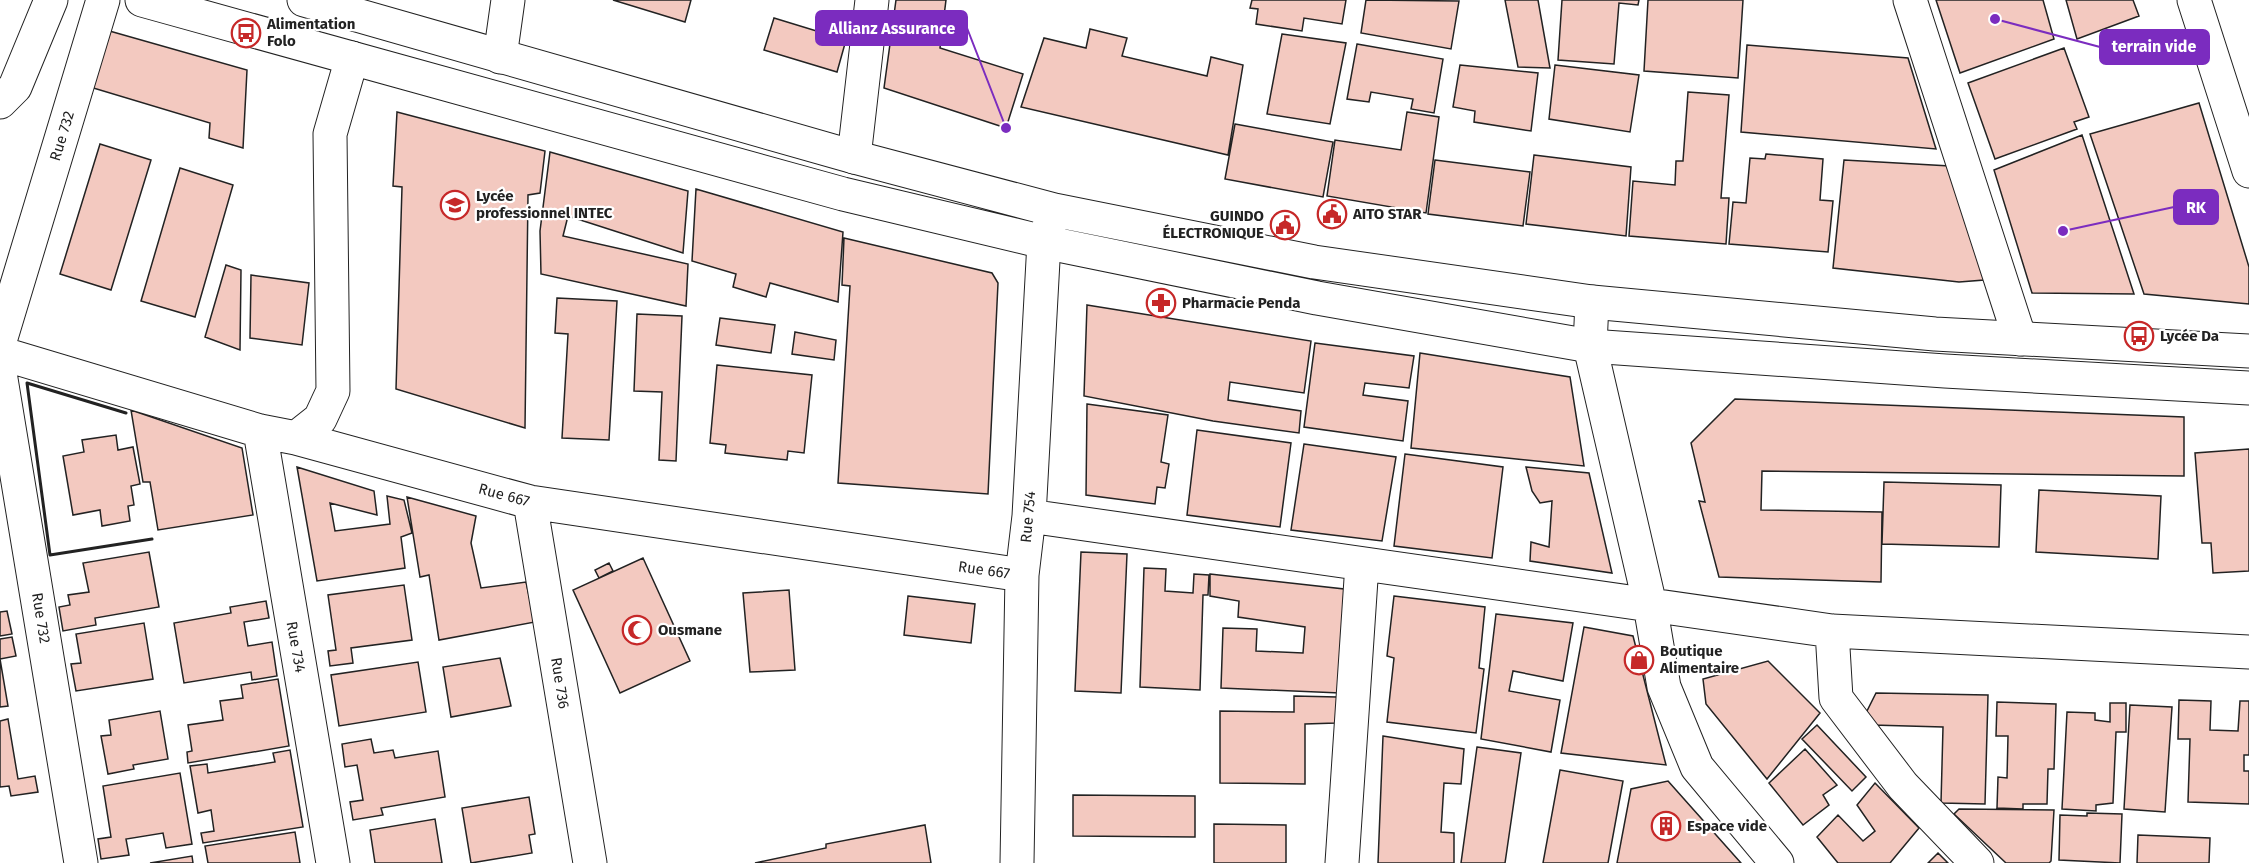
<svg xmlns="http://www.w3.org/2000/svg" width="2249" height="863" font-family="'Fira Sans',sans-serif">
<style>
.building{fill:#f3c9c0;stroke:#222;stroke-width:1.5}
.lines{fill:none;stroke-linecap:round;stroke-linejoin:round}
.minor-casing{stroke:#222;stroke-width:35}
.major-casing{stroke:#222;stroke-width:35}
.minor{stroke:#fff;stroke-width:33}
.major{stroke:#fff;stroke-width:33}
.wall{stroke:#222;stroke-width:3}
.labels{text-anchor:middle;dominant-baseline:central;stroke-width:4.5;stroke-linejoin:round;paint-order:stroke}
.poi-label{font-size:15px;font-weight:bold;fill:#222;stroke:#fff;text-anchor:start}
.street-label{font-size:15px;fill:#222;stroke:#fff}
.leader{fill:none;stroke:#7b2cbf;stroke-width:2}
.callout-dot{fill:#7b2cbf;stroke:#fff;stroke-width:2}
.callout{fill:#7b2cbf;stroke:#7b2cbf;stroke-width:2}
.callout-label{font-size:16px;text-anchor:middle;font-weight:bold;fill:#fff}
</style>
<rect width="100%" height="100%" fill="#fff"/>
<path class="building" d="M613 0H691L685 22Z
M896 0H946L940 48 1023 74 1006 128 884 88Z
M1252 0H1346L1342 24 1304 18 1302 31 1256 24 1258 9 1250 8Z
M1366 0 1459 1 1451 49 1361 33Z
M1505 0H1538L1550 68 1518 67Z
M1562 0H1639L1638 5 1619 3 1614 64 1558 60Z
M1648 0H1743L1738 78 1644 71Z
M1936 0H2043L2054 39 1960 73Z
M2066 0H2133L2139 16 2077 39Z
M774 18 846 40 837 72 764 50Z
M1090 29 1127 38 1122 56 1207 76 1211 57 1243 65 1228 155 1021 107 1044 38 1086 48Z
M106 30 247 70 243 148 209 138 210 123 90 87Z
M1282 34 1346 43 1330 124 1267 114Z
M1357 44 1443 59 1434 113 1411 109 1413 99 1371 92 1369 102 1347 99Z
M1747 45 1908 58 1936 149 1741 132Z
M2064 48 2089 117 2074 122 2077 129 1995 159 1968 83Z
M1460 65 1538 73 1531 131 1474 122 1475 111 1453 107Z
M1555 65 1639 75 1630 132 1549 119Z
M1688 92 1729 95 1721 198H1729L1726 244 1629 236 1633 181 1675 185 1676 161H1683Z
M2199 103 2249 267V304L2144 294 2090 134Z
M397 112 545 151 540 193 528 195 525 428 396 389 402 187 393 186Z
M1407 112 1439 117 1426 213 1327 196 1335 140 1401 150Z
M1235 124 1333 142 1323 197 1225 179Z
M2082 135 2134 294 2032 293 1994 170Z
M100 144 151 160 111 290 60 274Z
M550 152 688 191 683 253 568 216 563 236 688 264 686 306 541 274 540 231Z
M1766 154 1823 159 1820 200 1833 201 1828 252 1729 244 1733 202 1746 203 1750 158 1765 159Z
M1534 155 1631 167 1626 236 1526 224Z
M1435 160 1530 172 1523 226 1428 214Z
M1844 160 1950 166 1984 280 1959 282 1833 268Z
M180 168 233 185 195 317 141 301Z
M696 189 843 232 838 302 770 283 766 297 733 287 736 274 692 261Z
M844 238 992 273 998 283 988 494 838 483 850 286 842 285Z
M226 265 241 270 240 350 205 337Z
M251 275 309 283 302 345 250 338Z
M557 298 617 301 609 440 562 438 568 334 555 333Z
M1087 305 1311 341 1304 393 1230 382 1228 400 1301 411 1299 433 1213 421 1084 396Z
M637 314 682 316 676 461 659 460 662 392 634 391Z
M720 318 775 325 771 353 716 345Z
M795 332 836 340 834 360 792 354Z
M1315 343 1414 356 1409 388 1365 383 1363 395 1408 401 1403 441 1304 427Z
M1420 353 1570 377 1584 466 1411 448Z
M717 365 812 375 804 453 788 451 787 460 725 453 726 445 710 443Z
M1735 399 2184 417V476L1762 471 1761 510 1882 512 1881 582 1719 577 1699 501 1705 502 1691 443Z
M1087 404 1168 415 1161 462 1169 464 1165 488 1157 487 1155 504 1086 495Z
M131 410 242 448 253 515 158 530 150 482H143Z
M1197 430 1291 443 1280 527 1187 515Z
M116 435 118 450 133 447 140 484 131 486 134 505 128 506 130 521 102 526 100 510 73 515 63 456 84 452 82 440Z
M1304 444 1396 457 1382 541 1291 530Z
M2249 449V571L2213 573 2211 543H2202L2195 453Z
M1405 454 1503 467 1492 558 1394 546Z
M297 467 374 491 377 515 330 503 335 531 390 524 387 496 404 500 412 533 401 537 405 568 317 581Z
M1526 467 1589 473 1612 573 1530 561 1531 542 1549 547 1552 501 1540 503 1532 491Z
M1884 482 2001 485 1999 547 1882 544Z
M2039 490 2161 496 2158 559 2036 552Z
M407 497 476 516 471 543 481 588 526 582 535 622 439 640 429 575 420 577Z
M149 552 159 607 95 618 96 625 63 631 59 607 70 605 68 595 89 592 83 563Z
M1081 552 1127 554 1121 693 1075 691Z
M643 558 690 661 620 693 573 590Z
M609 563 613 571 599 578 595 570Z
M1144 568 1166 569 1165 591 1193 593 1194 574 1209 575 1208 595H1203L1200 690 1140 687Z
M1210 574 1344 589 1340 693 1221 688 1223 628 1257 629 1256 651 1303 653 1305 627 1238 617 1239 601 1210 596Z
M404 585 412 640 351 648 353 663 330 666 328 651 336 650 328 595Z
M789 590 795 670 750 672 743 593Z
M908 596 975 604 971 643 904 635Z
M1394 596 1485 607 1479 668 1484 669 1476 733 1387 722 1394 658 1387 656Z
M266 601 269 618 244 622 248 646 272 642 277 676 252 680 251 672 184 683 174 623 231 613 230 607Z
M7 611 12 634 0 636V612Z
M1496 614 1573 623 1563 681 1513 671 1509 691 1560 700 1551 752 1481 739Z
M144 623 153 679 76 691 71 664 81 663 76 634Z
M1584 627 1633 636 1666 765 1561 753Z
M12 637 16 656 0 659 8 706 0 707V639Z
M500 658 511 706 451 717 443 667Z
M1768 661 1820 713 1767 779 1706 704 1703 679Z
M418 662 426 712 339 726 331 675Z
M278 679 289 746 188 763 187 752 192 751 188 725 223 720 220 701 243 698 241 685Z
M1876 693 1988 695 1985 804 1941 803 1943 727 1872 725 1865 715Z
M1294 696 1337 697 1336 723 1305 724V784L1220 783V711L1294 712Z
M2179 700 2211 701 2210 730 2238 731 2240 701H2249V755H2244V771H2249V804L2188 802 2190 739H2178Z
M1997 702 2056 704 2054 769H2048L2047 804H2023V809L1997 808 1998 777 2007 778 2008 736H1996Z
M2110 703H2126V732H2116L2113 803 2096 805V811L2062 809 2067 712 2095 713V720L2110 722Z
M2130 705 2172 707 2165 812 2124 809Z
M160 711 168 759 133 765 134 769 108 774 101 736 111 735 109 720Z
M8 719 18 779 35 776 38 792 11 796 9 786 0 787V721Z
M1817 725 1866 777 1852 791 1802 739Z
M1383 736 1464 749 1461 784 1444 783 1441 832 1454 833V863H1378Z
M371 739 374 753 393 750 395 758 438 751 445 797 381 808 383 815 353 820 350 802 363 800 357 765 345 767 342 744Z
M1477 747 1521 753 1505 863H1461Z
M1805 749 1837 785 1823 795 1829 805 1803 825 1769 783Z
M290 750 303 827 203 843 201 833 214 831 211 810 198 813 190 766 207 764 208 773 275 762 273 753Z
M1560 770 1623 781 1608 863H1543Z
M180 773 192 844 166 848 163 833 126 839 129 855 101 859 98 839 111 837 103 786Z
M1668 781 1741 863H1617L1631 789Z
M1875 783 1919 828 1890 863H1838L1817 837 1838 815 1863 841 1875 831 1857 805Z
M1073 795 1195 796V837L1073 836Z
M529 797 535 834 529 835 532 853 471 863 462 808Z
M1959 809 2054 810 2051 861 2049 863H2006L1954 814Z
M2087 813 2122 814 2120 863 2059 860 2060 815 2087 816Z
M435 819 442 863H375L370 830Z
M1214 824 1286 825V863H1214Z
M925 825 931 863H755L826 848V844Z
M295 832 300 863H208L205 846Z
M2138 835 2210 838 2209 863H2137Z
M1938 853 1948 863H1928Z
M192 856 193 863H150Z"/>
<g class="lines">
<g class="minor-casing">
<path id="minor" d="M1910 0 2020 339
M2194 0 2249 171
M500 57 508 0
M0 102 15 87 51 0
M854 157 872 0
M1592 302 1590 346 1650 605 1664 687 1697 767 1777 863
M0 341 103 0
M0 353 260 431 296 438 530 502 1022 575
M0 373 81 863
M260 431 333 863
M296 438 320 419 333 391 330 134 352 58
M530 502 590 863
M1029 516 1832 631 2249 652
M1832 631 1836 698 1903 786 1977 863
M1017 863 1022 575 1029 516 1044 242 1053 214
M1342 863 1362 564"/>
</g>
<g class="major-casing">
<path id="major" d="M142 0 843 194 1044 242 1317 298 1590 346 1945 371 2249 388
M304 0 854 157 1054 210 1314 262 1592 302 1935 334 2249 351"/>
</g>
<use href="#minor" class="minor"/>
<use href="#major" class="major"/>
<path class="wall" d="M126 413 27 383 50 555 152 539"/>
</g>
<defs>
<g id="bus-ring" transform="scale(1.5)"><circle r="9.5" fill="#fff" stroke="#c62828" stroke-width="1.5"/><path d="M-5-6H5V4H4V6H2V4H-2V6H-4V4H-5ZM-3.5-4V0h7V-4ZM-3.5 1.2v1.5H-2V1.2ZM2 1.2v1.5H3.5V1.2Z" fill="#c62828"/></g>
<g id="school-ring" transform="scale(1.5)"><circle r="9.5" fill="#fff" stroke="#c62828" stroke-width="1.5"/><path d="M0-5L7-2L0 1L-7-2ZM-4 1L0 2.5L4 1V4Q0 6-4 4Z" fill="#c62828"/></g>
<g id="civic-ring" transform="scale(1.5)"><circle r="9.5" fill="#fff" stroke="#c62828" stroke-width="1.5"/><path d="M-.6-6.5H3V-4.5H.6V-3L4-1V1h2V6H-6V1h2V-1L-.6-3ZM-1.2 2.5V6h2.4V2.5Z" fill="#c62828"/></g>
<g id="pharmacy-ring" transform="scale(1.5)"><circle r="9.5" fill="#fff" stroke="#c62828" stroke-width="1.5"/><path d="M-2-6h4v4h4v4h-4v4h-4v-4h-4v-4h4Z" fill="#c62828"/></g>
<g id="mosque-ring" transform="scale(1.5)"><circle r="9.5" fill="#fff" stroke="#c62828" stroke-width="1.5"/><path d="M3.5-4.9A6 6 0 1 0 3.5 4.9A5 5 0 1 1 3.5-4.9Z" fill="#c62828"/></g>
<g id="shop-ring" transform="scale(1.5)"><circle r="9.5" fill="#fff" stroke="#c62828" stroke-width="1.5"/><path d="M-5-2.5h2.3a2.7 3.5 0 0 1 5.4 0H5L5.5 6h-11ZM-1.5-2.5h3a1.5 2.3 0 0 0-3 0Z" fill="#c62828"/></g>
<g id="building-ring" transform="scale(1.5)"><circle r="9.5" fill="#fff" stroke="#c62828" stroke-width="1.5"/><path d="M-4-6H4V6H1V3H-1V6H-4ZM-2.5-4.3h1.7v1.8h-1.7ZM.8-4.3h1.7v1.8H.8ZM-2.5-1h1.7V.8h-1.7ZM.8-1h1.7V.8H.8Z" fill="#c62828"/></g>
</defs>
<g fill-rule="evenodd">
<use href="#bus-ring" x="246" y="33"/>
<use href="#school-ring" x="455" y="205"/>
<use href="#civic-ring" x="1332" y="214"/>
<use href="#civic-ring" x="1285" y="225"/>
<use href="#pharmacy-ring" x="1161" y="303"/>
<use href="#bus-ring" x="2139" y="336"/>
<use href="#mosque-ring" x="637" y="630"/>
<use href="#shop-ring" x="1639" y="660"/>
<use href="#building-ring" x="1666" y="826"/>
</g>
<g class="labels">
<g class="poi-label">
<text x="267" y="24">Alimentation<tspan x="267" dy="17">Folo</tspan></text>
<text x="476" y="196">Lycée<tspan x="476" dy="17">professionnel INTEC</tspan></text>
<text x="1353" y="214">AITO STAR</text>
<text x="1264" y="216" text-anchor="end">GUINDO<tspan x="1264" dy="17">ÉLECTRONIQUE</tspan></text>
<text x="1182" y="303">Pharmacie Penda</text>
<text x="2160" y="336">Lycée Da</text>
<text x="658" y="630">Ousmane</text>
<text x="1660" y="651">Boutique<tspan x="1660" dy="17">Alimentaire</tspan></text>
<text x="1687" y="826">Espace vide</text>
</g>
<g class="street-label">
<text transform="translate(62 136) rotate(-73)">Rue 732</text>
<text transform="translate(504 495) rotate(15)">Rue 667</text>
<text transform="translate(1028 517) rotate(-85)">Rue 754</text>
<text transform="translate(984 570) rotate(8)">Rue 667</text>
<text transform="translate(41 618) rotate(81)">Rue 732</text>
<text transform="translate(296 647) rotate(80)">Rue 734</text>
<text transform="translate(560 683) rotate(81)">Rue 736</text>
</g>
</g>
<path class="leader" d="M1006 128L967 28M1995 19L2100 47M2063 231L2174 207"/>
<g class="callout-dot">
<circle cx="1006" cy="128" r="6"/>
<circle cx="1995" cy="19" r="6"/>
<circle cx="2063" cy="231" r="6"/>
</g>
<g class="callout">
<rect x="816" y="11" width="151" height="34" rx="6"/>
<rect x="2100" y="30" width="109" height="34" rx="6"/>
<rect x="2174" y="190" width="44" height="34" rx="6"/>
</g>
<g class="callout-label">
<text x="892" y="34">Allianz Assurance</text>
<text x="2154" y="52">terrain vide</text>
<text x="2196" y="213">RK</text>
</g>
</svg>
